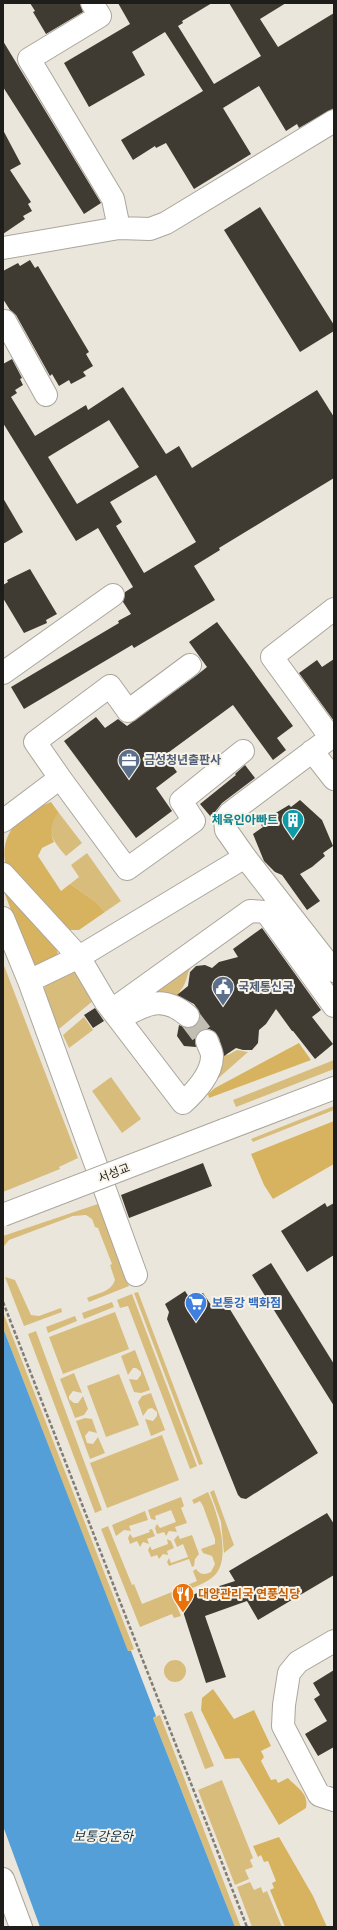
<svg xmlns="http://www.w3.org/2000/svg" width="337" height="1930" font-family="'DM Sans','Noto Sans KR',sans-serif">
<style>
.green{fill:#d8bc7b}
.forest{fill:#d7b35f}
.water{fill:#549fd7}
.building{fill:#3f3b32;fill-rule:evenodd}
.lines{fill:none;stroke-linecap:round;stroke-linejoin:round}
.minor-tunnel{stroke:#c2beb4;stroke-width:22;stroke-dasharray:22 11;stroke-linecap:butt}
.minor-casing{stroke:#aba69c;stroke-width:24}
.path{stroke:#817d76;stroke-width:2.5;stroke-dasharray:4 2;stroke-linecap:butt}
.minor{stroke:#fff;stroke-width:22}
.minor-bridge-casing{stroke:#aba69c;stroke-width:24;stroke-linecap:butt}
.minor-bridge{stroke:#fff;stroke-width:22}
.labels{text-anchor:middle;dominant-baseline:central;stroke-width:4;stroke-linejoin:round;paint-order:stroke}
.service-label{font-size:12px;font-weight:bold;fill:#4e5e75;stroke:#f8f3e8;text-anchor:start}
.culture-label{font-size:12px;font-weight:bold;fill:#0d838f;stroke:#f8f3e8;text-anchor:end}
.street-label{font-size:12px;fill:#1f1d19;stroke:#f8f3e8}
.shop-label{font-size:12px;font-weight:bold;fill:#366cbe;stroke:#f8f3e8;text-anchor:start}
.food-label{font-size:12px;font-weight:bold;fill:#c56008;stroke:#f8f3e8;text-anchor:start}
.water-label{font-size:13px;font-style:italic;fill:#103047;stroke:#f8f3e8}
</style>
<rect width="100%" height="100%" fill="#ebe6db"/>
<path class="green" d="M59 813 82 843 66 856C54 842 42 829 59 813Z
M87 853 121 901 105 912 96 902 70 884 79 877 71 865Z
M3 963 78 1158 59 1167 60 1169 3 1192Z
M192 966C186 974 188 978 184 985 182 990 178 991 179 997L147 992Z
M74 968 94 1000 59 1029H55L43 994 45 985Z
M84 1017 93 1030 69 1048 63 1035Z
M237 1050 248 1052 214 1082 221 1053 228 1055Z
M334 1060V1069L236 1107 233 1100Z
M111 1077 141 1119 122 1133 92 1091Z
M334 1106V1110L253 1142 251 1139Z
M98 1204 129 1286 89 1302 87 1298C98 1293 111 1292 115 1280L110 1265 112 1264 98 1228 95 1227 92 1219 86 1215 73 1216 9 1240 4 1246 3 1236Z
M5 1277 15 1280 31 1315 39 1316 61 1308 62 1312 24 1326Z
M138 1292 203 1464 199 1465 134 1293Z
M132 1294 197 1466 190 1469 128 1306 120 1308 117 1300Z
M112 1302 114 1307 84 1319 82 1313Z
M3 1312 134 1649 128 1652 3 1328Z
M115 1312 129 1349 63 1374 49 1337Z
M75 1316 77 1321 48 1333 46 1327Z
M36 1331 102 1510 95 1513 28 1334Z
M135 1350 150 1390 141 1393 134 1392 129 1379 137 1380 141 1375V1372L136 1368H133L128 1375 121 1356Z
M74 1373 82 1393 73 1391 69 1396V1399L74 1403H78L83 1396 88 1409 84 1415 75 1418 60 1379Z
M119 1374 139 1425 106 1437 87 1386Z
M151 1393 165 1430 151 1436 145 1419 153 1421 157 1416V1412L152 1408 148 1409 143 1416 138 1402 142 1396Z
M85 1418 92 1419 97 1433 89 1431 85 1436 87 1443 93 1444 98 1437 105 1453 90 1459 76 1421Z
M162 1435 179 1480 107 1508 90 1463Z
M214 1490 234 1545 224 1553 221 1522 210 1492Z
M208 1492C217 1511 231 1556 216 1574 209 1582 197 1586 187 1590L185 1586 197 1581 193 1571 196 1569C200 1575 205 1575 211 1572L215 1564 212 1556 203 1553 201 1549 215 1544V1539L203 1506 200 1501 194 1504 192 1500Z
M181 1497 184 1506 181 1508 187 1523 175 1527 177 1532 169 1531 166 1536 164 1532 157 1534 155 1528 157 1524 160 1528 176 1522 171 1510 155 1516 156 1520 151 1519 148 1510Z
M145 1511 148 1520 129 1526 131 1531 124 1530 116 1536 112 1525Z
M108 1526 132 1585 134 1584 142 1604 182 1588 183 1592 173 1597 181 1616 174 1618 172 1614 140 1627 101 1529Z
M152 1529 155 1536 147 1539 149 1544 143 1542 140 1547 137 1541 130 1544 128 1538 130 1534 133 1538 150 1532 149 1530Z
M178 1535 180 1539 192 1535 199 1554 195 1559 194 1566 192 1567 189 1559 169 1566 167 1562 169 1558 171 1563 188 1557 183 1544 177 1547 174 1540Z
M167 1539 171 1541 174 1548 167 1551 168 1555 163 1554 159 1559 157 1555 151 1557 148 1550 150 1546 152 1550 168 1544Z
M164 1671a11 11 0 1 1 22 0a11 11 0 1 1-22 0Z
M192 1711 214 1766 205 1769 184 1714Z
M160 1715 241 1927H235L153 1718Z
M222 1780 253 1858 250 1860 253 1867 245 1870 249 1879 235 1885 198 1790Z
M250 1882 254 1890 261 1887 263 1893 267 1891 282 1927H252L237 1887Z"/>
<path class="forest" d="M51 802 59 813C51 821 49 832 54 842L42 848 38 856 61 891 70 884 96 902 105 912 79 930H64L5 862C0 829 25 812 51 802Z
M3 889 55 945 58 954 38 967 33 968Z
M299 1043 311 1060 209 1098 208 1094 215 1088Z
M334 1121V1164L273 1199 264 1185 251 1154Z
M213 1689 234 1719 254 1710 271 1746 261 1751 264 1757 261 1761 271 1780 276 1779 278 1783 288 1778C297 1788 309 1793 306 1808L279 1825 239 1758 225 1759 201 1710 202 1698Z
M279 1837 313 1896 327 1927H285L270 1890 274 1888 272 1883 276 1881 268 1861 264 1862 261 1855 258 1857 253 1846Z"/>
<path class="water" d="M3 1328 128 1651H131L156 1716 153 1718 235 1927H40L3 1826Z"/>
<path class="building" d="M30 3H80L83 12 46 34 33 12 35 11Z
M118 3H212L182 21 183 23 178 26 214 84 261 56 229 3H286L260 19 278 47 334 13V108L299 128 297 124 286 131 259 86 223 108 251 154 194 189 166 143 156 148 155 146 133 160 121 140 203 91 165 32 132 52 145 75 89 107 64 63 130 24Z
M3 41 101 203 84 214 3 87Z
M3 130 21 164 10 170 31 202 28 204 32 211 23 216 25 219 3 234Z
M260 207 334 325V331L300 352 224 230Z
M30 260 35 268 38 266 89 352 86 354 93 366 83 372 86 376 71 384 69 380 59 386 52 374 50 376 16 315 10 310 3 299V271L18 263 20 266Z
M12 359 22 378 20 379 23 385 15 390 17 393 11 397 35 436 86 405 88 410 123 387 166 454 179 446 192 468 317 390 334 417V478L219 548 220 550 194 566 215 600 134 648 132 645 24 709 11 687 119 623 118 621 131 614 123 602 125 592 133 587 98 528 76 541 3 423V364ZM109 420 139 467 77 504 48 457ZM156 475 196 542 144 573 116 526 122 522 110 502Z
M3 498 23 532 3 544Z
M30 569 57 614 46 620 47 623 24 633 3 598V585L8 582 7 580Z
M217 622 293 726 277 738 286 750 273 760 233 705 165 755 177 772 156 788 172 811 136 838 64 741 96 717 105 728 118 719 127 726 197 675 207 667 189 642Z
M334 659V721L299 673 317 660 322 667Z
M245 765 255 778 222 803 211 817 200 804 236 775 235 774Z
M300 800 322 820 333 846 323 853 325 856 312 867 300 874 320 901 307 910 282 875 275 872 264 861 253 834 263 827 261 825 274 814 289 805 291 807Z
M262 928 321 1010 312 1017 333 1044 315 1059 293 1031H292L276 1009 266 1024 259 1030 258 1043 252 1050H243L236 1048 224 1056 219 1038 215 1032 209 1029H203L198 1033 195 1039 196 1047 184 1046 177 1036 179 1025 186 1028H193L198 1024 200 1017 199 1011 194 1004 177 995 188 986 190 972 196 966 205 965 212 968 219 962 238 957 233 949Z
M95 1008 104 1021 93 1028 84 1015Z
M203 1163 212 1186 129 1218 121 1195Z
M325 1203 327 1207 334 1203V1255L307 1272 281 1231Z
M271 1263 334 1364V1406L252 1275Z
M185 1291 191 1300 203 1293 211 1305 223 1298 318 1453 246 1499 241 1498 238 1495 167 1319 169 1312 165 1304Z
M327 1513 334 1524V1575L258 1620 247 1601 205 1616 226 1677 206 1683 179 1599 235 1581 229 1571Z
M334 1670V1747L318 1756 305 1734 327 1721 314 1699 320 1695 313 1683Z"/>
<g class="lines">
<path class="minor-tunnel" d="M188 1016 207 1041"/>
<g class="minor-casing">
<path id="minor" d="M92 3 100 16 29 59 113 199 119 228
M3 248 119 228 150 229 166 223 334 121
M5 321 46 395
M3 673 113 595
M334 735 230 813 225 820 226 830 245 857 334 971
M331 738 272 657 334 609
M312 751 334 779
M60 778 35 742 110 686 128 711 190 665
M3 821 60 778 127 869 194 821 181 801 243 751
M3 874 79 957 105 1001 183 1103C196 1091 212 1074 212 1056 212 1051 208 1045 207 1041
M3 918 29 981 136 1275
M29 981 79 957 245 857
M112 1010 250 911 266 912 334 1006
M119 1019C145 1004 163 994 188 1016
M224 1130 334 1088
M334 1641 298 1662 289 1673 284 1705 283 1726 319 1795 334 1800
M3 1879 21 1927"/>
</g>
<path class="path" d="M3 1302 247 1927"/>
<use href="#minor" class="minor"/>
<g class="minor-bridge-casing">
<path id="minor-bridge" d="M3 1215 224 1130"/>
</g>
<use href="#minor-bridge" class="minor-bridge"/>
</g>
<defs>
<g id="office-pin" transform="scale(1.15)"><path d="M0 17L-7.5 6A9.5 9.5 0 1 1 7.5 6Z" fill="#5c6f8a" stroke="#f8f3e8"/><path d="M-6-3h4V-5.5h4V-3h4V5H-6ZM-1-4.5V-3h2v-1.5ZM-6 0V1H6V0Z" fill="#fff"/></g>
<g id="building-pin" transform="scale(1.15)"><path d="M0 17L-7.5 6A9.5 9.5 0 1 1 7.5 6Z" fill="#0f9aa8" stroke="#f8f3e8"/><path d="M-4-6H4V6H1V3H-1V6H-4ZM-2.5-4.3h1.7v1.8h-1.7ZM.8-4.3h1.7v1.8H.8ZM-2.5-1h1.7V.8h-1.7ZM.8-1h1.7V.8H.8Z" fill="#fff"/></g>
<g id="civic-pin" transform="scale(1.15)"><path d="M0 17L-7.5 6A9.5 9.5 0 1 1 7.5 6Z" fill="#5c6f8a" stroke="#f8f3e8"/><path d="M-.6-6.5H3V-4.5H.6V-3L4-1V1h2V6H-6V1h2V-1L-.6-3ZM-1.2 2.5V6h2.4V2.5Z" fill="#fff"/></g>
<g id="supermarket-pin" transform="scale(1.15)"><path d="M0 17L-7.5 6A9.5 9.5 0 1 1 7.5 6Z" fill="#3f7fe0" stroke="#f8f3e8"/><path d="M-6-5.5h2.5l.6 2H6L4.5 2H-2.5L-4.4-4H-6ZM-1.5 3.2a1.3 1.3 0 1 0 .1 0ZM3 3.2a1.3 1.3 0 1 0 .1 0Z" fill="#fff"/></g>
<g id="restaurant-pin" transform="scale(1.15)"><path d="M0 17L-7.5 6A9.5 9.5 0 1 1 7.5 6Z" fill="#e8710a" stroke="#f8f3e8"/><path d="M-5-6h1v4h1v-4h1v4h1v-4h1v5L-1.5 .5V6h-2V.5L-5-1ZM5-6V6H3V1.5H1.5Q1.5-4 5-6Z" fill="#fff"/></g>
</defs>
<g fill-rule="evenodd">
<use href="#office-pin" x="129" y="760"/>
<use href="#building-pin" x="293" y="820"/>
<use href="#civic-pin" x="223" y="987"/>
<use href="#supermarket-pin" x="196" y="1303"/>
<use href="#restaurant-pin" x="183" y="1594"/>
</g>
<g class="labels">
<g class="service-label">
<text x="144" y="760">금성청년출판사</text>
<text x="238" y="987">국제통신국</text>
</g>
<g class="culture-label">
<text x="278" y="820">체육인아빠트</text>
</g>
<g class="street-label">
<text transform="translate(114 1173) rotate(-21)">서성교</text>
</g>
<g class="shop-label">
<text x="212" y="1303">보통강 백화점</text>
</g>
<g class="food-label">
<text x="198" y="1594">대양관리국 연풍식당</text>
</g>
<g class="water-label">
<text x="103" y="1836">보통강운하</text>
</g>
</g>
<rect width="337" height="1930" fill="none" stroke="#1f1d19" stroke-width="8"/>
</svg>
